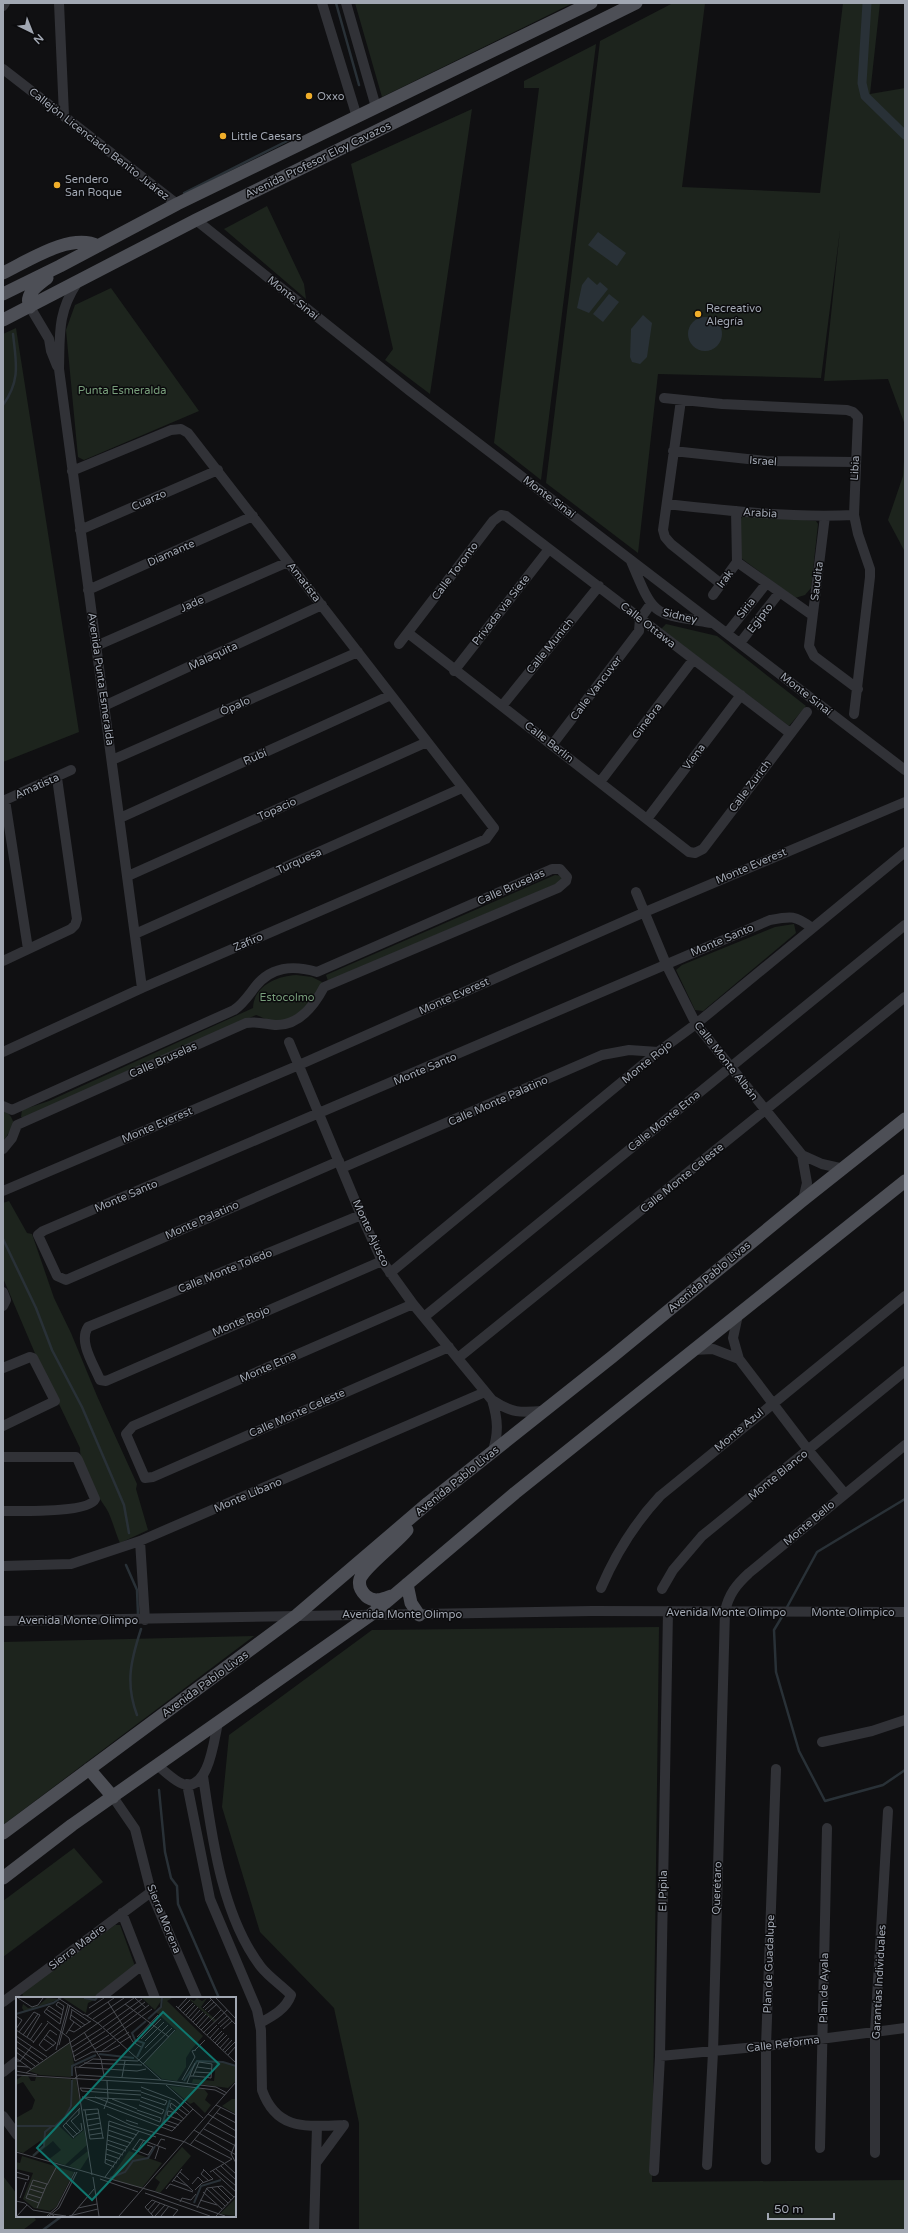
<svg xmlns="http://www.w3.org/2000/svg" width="908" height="2233" font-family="'Varela Round',sans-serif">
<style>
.green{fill:#1d241d}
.water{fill:#293137}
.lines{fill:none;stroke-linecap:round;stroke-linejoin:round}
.stream{stroke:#293137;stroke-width:2.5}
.canal{stroke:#293137;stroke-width:9}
.minor{stroke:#313237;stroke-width:10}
.major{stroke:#4d4f56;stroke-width:13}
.poi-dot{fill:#f0ae2a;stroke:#0b0b0d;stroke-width:1.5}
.labels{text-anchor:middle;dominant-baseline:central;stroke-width:3;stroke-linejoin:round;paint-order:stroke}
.poi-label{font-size:11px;fill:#a1a7b2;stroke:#0b0b0d;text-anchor:start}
.street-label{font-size:11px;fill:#a1a7b2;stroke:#0b0b0d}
.park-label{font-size:11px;fill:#789e7b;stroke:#0b0b0d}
.inset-river{fill:none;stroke:#293137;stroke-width:2}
.inset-road{fill:none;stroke:#4a4c52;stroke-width:1}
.view{fill:#0f766e;fill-opacity:0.15;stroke:#0f766e;stroke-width:2}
.inset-edge{fill:none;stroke:#a1a7b2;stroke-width:2}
</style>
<rect width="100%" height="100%" fill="#101012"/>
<path class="green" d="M355 3H573L382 97Z
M673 3H705L682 187 820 193 843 3H880L870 94 905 88V425L888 379 824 381 840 230 821 378 658 374 638 553 546 483 600 41Z
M596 44 541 480 494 443 539 88H524V81Z
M472 109 430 394 385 360 393 349 351 164Z
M267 206 304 284 306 299 224 229Z
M111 288 199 411 84 460 78 457 66 330 75 305Z
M16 328 79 732 3 762V334Z
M905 444V552L888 520 903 476Z
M744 515 816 521 818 524 811 588 805 595 795 598 741 558 740 519Z
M666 624 717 636 806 706 789 726 661 629Z
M555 875 562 876 563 881 328 981 326 975Z
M794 924 796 933 703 1011 695 1010 676 970 682 965 775 927Z
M296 975 312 977 322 982C319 999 296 1021 279 1023 273 1023 262 1017 256 1015L25 1118 21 1117 22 1110 49 1101 253 1008C254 985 278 976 296 975Z
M3 1111C10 1113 12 1118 14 1124L3 1142Z
M9 1201 27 1233 32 1234 54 1298 71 1333 97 1396 137 1484 136 1489 148 1530 120 1543C115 1532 112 1518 106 1508 95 1491 80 1469 80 1448L37 1358 3 1278V1203Z
M659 1627 652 2182 905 2180V2230H359V2123L334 2008 260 1932 222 1807 229 1735 372 1630Z
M254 1636 3 1825V1642Z
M74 1848 103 1882 3 1957V1901Z
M115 1925H120L135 1966 94 1998H23L22 1991Z
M3 2176 17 2194V2216H33L36 2220 23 2230H3Z"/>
<path class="water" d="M598 232 626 253 617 266 588 245Z
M588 277 597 285 600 282 608 289 589 313 577 308 582 285Z
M609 294 619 302 603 322 593 314Z
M643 315 652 323 647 357 640 364 632 362 630 357 631 329Z
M688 334a17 17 0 1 1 34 0a17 17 0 1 1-34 0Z"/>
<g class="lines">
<path class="stream" d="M336 3 359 85
M184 193 299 135
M3 405C21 380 16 362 13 334
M3 1239 36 1308 52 1350 82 1407 124 1505 129 1533
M126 1565 137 1590 138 1614
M786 1609 817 1552 905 1499
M783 1615 774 1630 776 1672 799 1751 825 1801 883 1785 905 1770
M137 1715C125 1683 131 1660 141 1629
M159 1790 165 1852 171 1878 177 1886 178 1904 219 1998
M43 2230 62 2216"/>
<path class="canal" d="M867 3 862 83 865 96 905 135"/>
<path class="minor" d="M59 3 64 115
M322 3 357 117
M346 3 376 107
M3 6 5 3
M3 69 177 204
M196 220 410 391 905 770
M77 283C57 313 60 336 59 369L142 988
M30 307 49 339 51 351 57 366
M664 398 722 404 847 410 853 412 858 417 854 515 858 534 870 569V577L854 714
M681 400 663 530 665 537 671 544 721 584
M673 451 766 461 855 462
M667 504C729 511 792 518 854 515
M736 511 737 562
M825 516 809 646 814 656 858 689
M80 530 218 470
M631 561C655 618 651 613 712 623
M737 562 812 615
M88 590 253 516
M713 595 737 562
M408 633 689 852 695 853 703 849 807 712
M727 633 766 584
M740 643 779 593
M399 644 493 521 501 515 506 516 790 733
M96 646 288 562
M454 671 549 549
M104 706 322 605
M502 706 599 586
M552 745 639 631 640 619 650 605
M112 760 358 652
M600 782 693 660
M5 800 28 949
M3 801 71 770
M120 818 391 695
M647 819 741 695
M128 876 427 742
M636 892 666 964 696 1024 802 1155 807 1183 803 1200
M135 934 462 788
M3 961 71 929 75 925 77 919 57 778
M289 1042 361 1215 382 1261 413 1304 492 1400C512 1413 520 1413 542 1411
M3 1052 142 988 486 839 494 828 188 433 181 429 171 430 72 471
M3 1106 12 1110 234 1010C243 1004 248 996 255 987 271 966 293 965 317 972L552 869H560L567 877 566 881 558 888 324 987C314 1006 299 1026 275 1025 265 1024 256 1021 246 1023L17 1125 12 1138 3 1149
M802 1155 822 1164 844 1169
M339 1161 66 1280 57 1276 38 1235 43 1231 770 920C791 916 795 915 812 928
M342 1168 602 1055 629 1050 658 1052
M3 1191 299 1065 645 912 905 802
M361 1215 88 1327C78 1342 94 1365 100 1380L106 1381 382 1261
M390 1273 658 1052 696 1024 905 852
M3 1292 6 1300 3 1306
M413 1304 133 1426 126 1434 145 1478 153 1477 449 1347
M738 1315 733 1338 739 1359 809 1451 845 1494
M424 1317 905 925
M693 1350 713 1349 739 1359
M458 1358 905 997
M3 1368 30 1357 33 1358 55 1401 3 1426
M492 1453C499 1434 498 1419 492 1400
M3 1457H76L78 1460 95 1499C89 1513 19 1511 3 1511
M140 1541 145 1620
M3 1566 71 1564 140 1541 485 1392
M601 1588C616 1553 634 1524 660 1496L905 1296
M662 1589 673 1570 702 1536 905 1371
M3 1621 592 1611 905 1612
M822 1742 872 1731 905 1720
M158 1766C165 1771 174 1781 183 1784 209 1792 214 1739 218 1723
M203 1776C212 1838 222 1916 261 1967 269 1977 281 1985 291 1995 286 2009 273 2016 260 2023
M187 1784 210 1899 257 2010 261 2030 262 2090C277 2132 308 2126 344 2125
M113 1797 135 1829 151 1892 197 1998
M122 1913 155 1998
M100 1998 142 1965
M3 2002 151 1892
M660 2056 766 2046 905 2028
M3 2072 17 2061
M3 2116 17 2135
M820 2148 827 1828
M875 2153V2032L888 1811
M766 2160V2046L776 1769
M316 2163 344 2125
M707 2165 713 2052 725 1611C729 1594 736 1585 749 1573L905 1445
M654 2171 660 2056 668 1611
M314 2230 317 2126"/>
<path class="major" d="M3 273C28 261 71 232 98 246
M3 294 60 266 177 204 591 3
M30 307C24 294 38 285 47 278
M3 320 196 220 636 3
M407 1584 411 1603 419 1615
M391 1596C383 1599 374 1603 366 1596 361 1591 358 1586 360 1579 364 1567 397 1543 407 1530
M89 1769 113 1797
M3 1833 297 1615 428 1503 612 1357 803 1200 905 1119
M3 1878 72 1825 372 1614 515 1493 905 1181"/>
</g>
<g class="poi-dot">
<circle cx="309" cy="96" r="4"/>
<circle cx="223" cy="136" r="4"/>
<circle cx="57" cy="185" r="4"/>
<circle cx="698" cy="314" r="4"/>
</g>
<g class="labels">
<g class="poi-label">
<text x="317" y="96">Oxxo</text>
<text x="231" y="136">Little Caesars</text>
<text x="65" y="179">Sendero<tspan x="65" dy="13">San Roque</tspan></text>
<text x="706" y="308">Recreativo<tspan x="706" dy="13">Alegría</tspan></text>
</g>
<g class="street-label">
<text transform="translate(99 144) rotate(38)">Callejón Licenciado Benito Juárez</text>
<text transform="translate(318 160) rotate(-26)">Avenida Profesor Eloy Cavazos</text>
<text transform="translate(293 298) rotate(39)">Monte Sinaí</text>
<text transform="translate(763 461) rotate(4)">Israel</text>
<text transform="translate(855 468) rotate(-87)">Libia</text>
<text transform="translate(549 497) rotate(37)">Monte Sinaí</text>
<text transform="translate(149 500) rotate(-24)">Cuarzo</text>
<text transform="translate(760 513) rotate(3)">Arabia</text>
<text transform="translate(171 553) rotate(-24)">Diamante</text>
<text transform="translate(455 571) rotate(-53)">Calle Toronto</text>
<text transform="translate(725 579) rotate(-53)">Irak</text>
<text transform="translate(817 581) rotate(-83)">Saudita</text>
<text transform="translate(304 582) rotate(52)">Amatista</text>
<text transform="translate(192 604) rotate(-24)">Jade</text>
<text transform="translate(746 608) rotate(-52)">Siria</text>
<text transform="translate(501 610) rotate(-52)">Privada via Siete</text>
<text transform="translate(680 616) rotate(13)">Sidney</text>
<text transform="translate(760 618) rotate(-52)">Egipto</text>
<text transform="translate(648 625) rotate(38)">Calle Ottawa</text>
<text transform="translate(550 646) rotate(-51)">Calle Munich</text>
<text transform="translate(213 656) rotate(-25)">Malaquita</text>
<text transform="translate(101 679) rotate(82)">Avenida Punta Esmeralda</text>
<text transform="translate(596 688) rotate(-53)">Calle Vancuver</text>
<text transform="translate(806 694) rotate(38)">Monte Sinaí</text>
<text transform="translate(235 706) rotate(-24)">Ópalo</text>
<text transform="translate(647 721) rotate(-53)">Ginebra</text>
<text transform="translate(549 742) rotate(38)">Calle Berlín</text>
<text transform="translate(255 757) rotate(-24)">Rubí</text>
<text transform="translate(694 757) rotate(-53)">Viena</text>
<text transform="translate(37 786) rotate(-24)">Amatista</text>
<text transform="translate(750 786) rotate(-53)">Calle Zurich</text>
<text transform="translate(277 809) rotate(-24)">Topacio</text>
<text transform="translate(299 861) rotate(-24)">Turquesa</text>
<text transform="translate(751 866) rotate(-23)">Monte Everest</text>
<text transform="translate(511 887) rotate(-24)">Calle Bruselas</text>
<text transform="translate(722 940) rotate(-23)">Monte Santo</text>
<text transform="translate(248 942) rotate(-23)">Zafiro</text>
<text transform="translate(454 996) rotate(-24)">Monte Everest</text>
<text transform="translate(163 1060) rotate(-24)">Calle Bruselas</text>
<text transform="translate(726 1061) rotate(52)">Calle Monte Albán</text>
<text transform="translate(647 1062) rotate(-39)">Monte Rojo</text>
<text transform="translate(425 1069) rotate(-23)">Monte Santo</text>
<text transform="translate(498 1101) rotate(-24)">Calle Monte Palatino</text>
<text transform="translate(664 1121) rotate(-39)">Calle Monte Etna</text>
<text transform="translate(157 1125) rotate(-23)">Monte Everest</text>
<text transform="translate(682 1178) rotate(-39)">Calle Monte Celeste</text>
<text transform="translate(126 1196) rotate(-23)">Monte Santo</text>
<text transform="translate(202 1220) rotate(-24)">Monte Palatino</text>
<text transform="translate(371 1233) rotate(65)">Monte Ajusco</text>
<text transform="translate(225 1271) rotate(-22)">Calle Monte Toledo</text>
<text transform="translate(709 1277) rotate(-40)">Avenida Pablo Livas</text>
<text transform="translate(241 1321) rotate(-23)">Monte Rojo</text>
<text transform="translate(268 1367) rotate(-24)">Monte Etna</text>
<text transform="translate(297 1413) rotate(-24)">Calle Monte Celeste</text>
<text transform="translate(739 1430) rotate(-40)">Monte Azul</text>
<text transform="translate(778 1475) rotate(-39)">Monte Blanco</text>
<text transform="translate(457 1481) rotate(-39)">Avenida Pablo Livas</text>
<text transform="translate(248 1495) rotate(-23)">Monte Líbano</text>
<text transform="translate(809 1523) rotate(-40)">Monte Bello</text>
<text x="726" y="1612">Avenida Monte Olimpo</text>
<text x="853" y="1612">Monte Olimpico</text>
<text x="402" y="1614">Avenida Monte Olimpo</text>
<text x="78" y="1620">Avenida Monte Olimpo</text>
<text transform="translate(205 1684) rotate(-36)">Avenida Pablo Livas</text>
<text transform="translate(717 1888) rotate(-88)">Querétaro</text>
<text transform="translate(663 1891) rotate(-89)">El Pípila</text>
<text transform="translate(164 1919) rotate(68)">Sierra Morena</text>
<text transform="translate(77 1947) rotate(-37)">Sierra Madre</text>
<text transform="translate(769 1964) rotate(-88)">Plan de Guadalupe</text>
<text transform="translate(879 1982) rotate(-87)">Garantías Individuales</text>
<text transform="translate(824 1988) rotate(-89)">Plan de Ayala</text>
<text transform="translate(783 2044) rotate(-7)">Calle Reforma</text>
</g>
<g class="park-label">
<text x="122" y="390">Punta Esmeralda</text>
<text x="287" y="997">Estocolmo</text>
</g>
</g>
<g transform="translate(16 1997)">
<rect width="220" height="220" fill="#101012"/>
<path d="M31 1 42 2 36 5 8 14 6 11 7 7 12 11 22 9ZM47 1H82L72 6 70 16ZM126 1H145V4L139 13ZM147 1H156L151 4 187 39 175 53 170 61V70L161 84 146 82 128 66 160 33 140 15 146 10ZM172 1 178 4 181 1 186 4 191 1 185 10 200 23 198 25ZM54 45 58 67 55 80 24 78 13 74ZM200 65 216 67 220 70V84L212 91 176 86 177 82 198 84ZM6 79H12L15 84H19L20 80 55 82 54 109 49 119 39 128H0V121L16 112 19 103 7 85 0 88V83ZM56 82H60L64 105 43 129 57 142 68 133 71 148 49 168 32 163 45 153 37 144 19 159 16 158 28 148 24 144 7 156 0 154V129H40L51 118 56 109ZM153 89 188 92 192 97 189 103 195 108 189 116 178 105 174 107ZM216 102H220V117L206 109ZM166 150 175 159 144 196 139 194 144 185 139 181ZM72 154 73 159 64 173 53 169ZM113 154 146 166 126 191 94 182ZM6 159 58 175 40 210 34 214 18 211 7 202 17 176 0 172V165L4 166ZM220 201V219L204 217Z" fill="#1d241d"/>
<path class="inset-river" d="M68 1 79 3 81 1M0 17 37 6 45 1M132 22 145 10 146 1M83 57 118 61M121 60 128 46 119 43 116 36 130 24M56 79V69L80 58M168 84 181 64 207 65 220 69M146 128 154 103M0 129H39L49 120 55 109 56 83M17 159 28 149 29 135 36 129M94 181 109 175 117 164 132 161 139 149M178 206 185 189 205 183"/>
<path class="inset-road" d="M2 1 16 10 22 8 27 1M42 1 68 18M119 1 130 11M194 1 220 28M200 1 220 22M92 5 117 45 125 50M109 7 153 40M160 9 220 66M73 11 88 1M162 11 171 1M187 11 196 2M30 12 45 22M55 12 74 25M56 13 54 22 65 30M164 13 174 3M189 13 198 5M192 15 201 7M167 16 177 6M68 17 83 27 145 83M55 18 69 28M170 18 179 8M0 19 6 23 0 32M71 19 98 1M172 21 182 10M77 22 108 1M175 23 184 13M31 24 53 41 59 64 76 55 93 54 104 48M177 25 187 15M44 27 28 15 33 9 46 18M44 27 48 9 42 5 40 8 47 13M202 27 211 19M180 28 190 17M87 30 126 2M183 30 193 19M204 30 214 21M207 32 216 24M0 33 18 45M53 33 58 35 75 24M185 33 205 13M90 34 129 5M3 35 18 15 24 18 11 40M68 35 85 62 88 79M187 36 211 13M50 37 58 25M94 37 133 8M7 38 22 17M30 38 40 46 30 54 23 48 34 33 41 38M191 38 201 28M0 39 31 60M97 40 136 12M121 40 142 18M194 41 203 31M28 42 38 49M125 42 145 22M14 43 26 26M101 43 113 35M197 43 206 34M0 44 27 63M129 44 148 25M17 46 32 26M104 46 115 39M199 46 208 36M43 48 54 8M201 48 211 38M0 50 23 66M56 50 86 31M129 51 152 28M204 51 213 41M79 52 97 41M40 53 52 8M179 53 189 43M207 53 216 43M86 54 100 44M0 55 19 69M57 55 89 34M209 55 219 45M212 58 220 49M57 60 93 38M0 61 15 72M0 64H4L16 49M68 66 126 68M127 67 159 33M0 69 12 70M63 70 77 62 122 64 156 31M181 70 196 72M0 74 21 78M179 75 196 76M10 76 118 1M0 78 150 87 199 93 209 98M174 79H177L188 80 195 81 196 67 183 65 177 79M106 80 109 64M59 81 63 78 145 83 200 90 211 96M166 83 179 60 176 54 180 53M171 86 179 66M150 88 187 121M125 90 159 103 173 115M125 98 66 94 64 91 125 94M79 100 144 125 145 121 121 113M125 100 149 108 151 104 125 95M96 102 121 112M124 103 66 100 156 134 177 112M123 108 146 117 148 113 124 104M200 108 220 118M88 112 92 101 91 84M67 113 82 112 87 141M69 113 74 142 88 141M160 116 152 114 151 118 166 124M201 116 220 126M91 117 114 128 169 145 208 166 220 177M192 117 220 134M70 118 83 116M168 122 154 110 155 106 171 118M71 123 84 121M110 123 122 127M55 124 63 117V112M55 124 64 134M50 126 61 137M192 126 220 141M92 128 121 138M71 129 85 126M160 131 148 127 149 123 163 128M188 132 218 148M73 133 85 131M92 133 118 142M178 133 220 158M74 138 86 136M92 138 115 146M57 140 66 133 65 126M58 141 47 129 64 111M91 143 112 150M179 143 216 162M220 145 215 157 220 166M91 147 110 154M174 148 205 110M141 149 145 142 149 143M90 152 107 158M116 152 132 158 137 150 131 148M117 152 124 142 150 152M121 154 128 143M0 155 140 195 209 219M90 157 104 162M89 162 101 166M139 162 143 150M205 169 220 183M98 170 89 166 93 124 140 140M200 172 220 189M188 173 185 177 192 183M197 174 220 195M0 175 13 179 12 183 0 180M164 175 173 183M194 175 216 162M76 178 59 70 121 74 130 72M161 179 177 194M77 180 83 219M89 180 123 134M84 182 122 195M157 183 172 189M156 185 166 172M176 187 182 180 187 185M15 188 29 192M31 188 41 169M201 189 215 203M195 190 212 206M190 191 209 209M14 192 27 196M150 192 154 187 177 195M179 193 186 186 197 182 187 172M187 195 206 212M129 196 194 219M12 197 25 201M4 201 10 185M184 203 201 208M0 204 9 206 17 213 34 216 38 219M164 205 166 201 175 203 180 197M23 206 10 201 17 183 31 187M21 211 31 187M62 211 81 207M181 211 191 191 206 189 218 200M132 213 140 204M36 217 50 219M135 217 144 206M56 218 78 192M1 219 11 208M31 219 41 210 59 175M33 219 43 211 61 175M53 219 82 212M103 219 220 85M137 219 129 210 136 203 162 213 157 219M139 219 149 208M145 219 153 209M200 219 220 198"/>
<path class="view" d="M147 15 203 67 76 203 21 151Z"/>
<rect width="220" height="220" class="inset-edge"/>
</g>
<rect width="908" height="2233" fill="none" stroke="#a1a7b2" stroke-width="8"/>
<g transform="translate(32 32) rotate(137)" stroke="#0b0b0d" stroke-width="3" paint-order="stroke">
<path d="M0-3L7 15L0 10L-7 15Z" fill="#a1a7b2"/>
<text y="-6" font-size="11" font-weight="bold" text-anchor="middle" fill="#a1a7b2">N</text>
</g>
<path d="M768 2213v6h66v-6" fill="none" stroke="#a1a7b2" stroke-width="2"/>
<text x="774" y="2213" font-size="12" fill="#a1a7b2" stroke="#0b0b0d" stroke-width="3" paint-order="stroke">50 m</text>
</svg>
